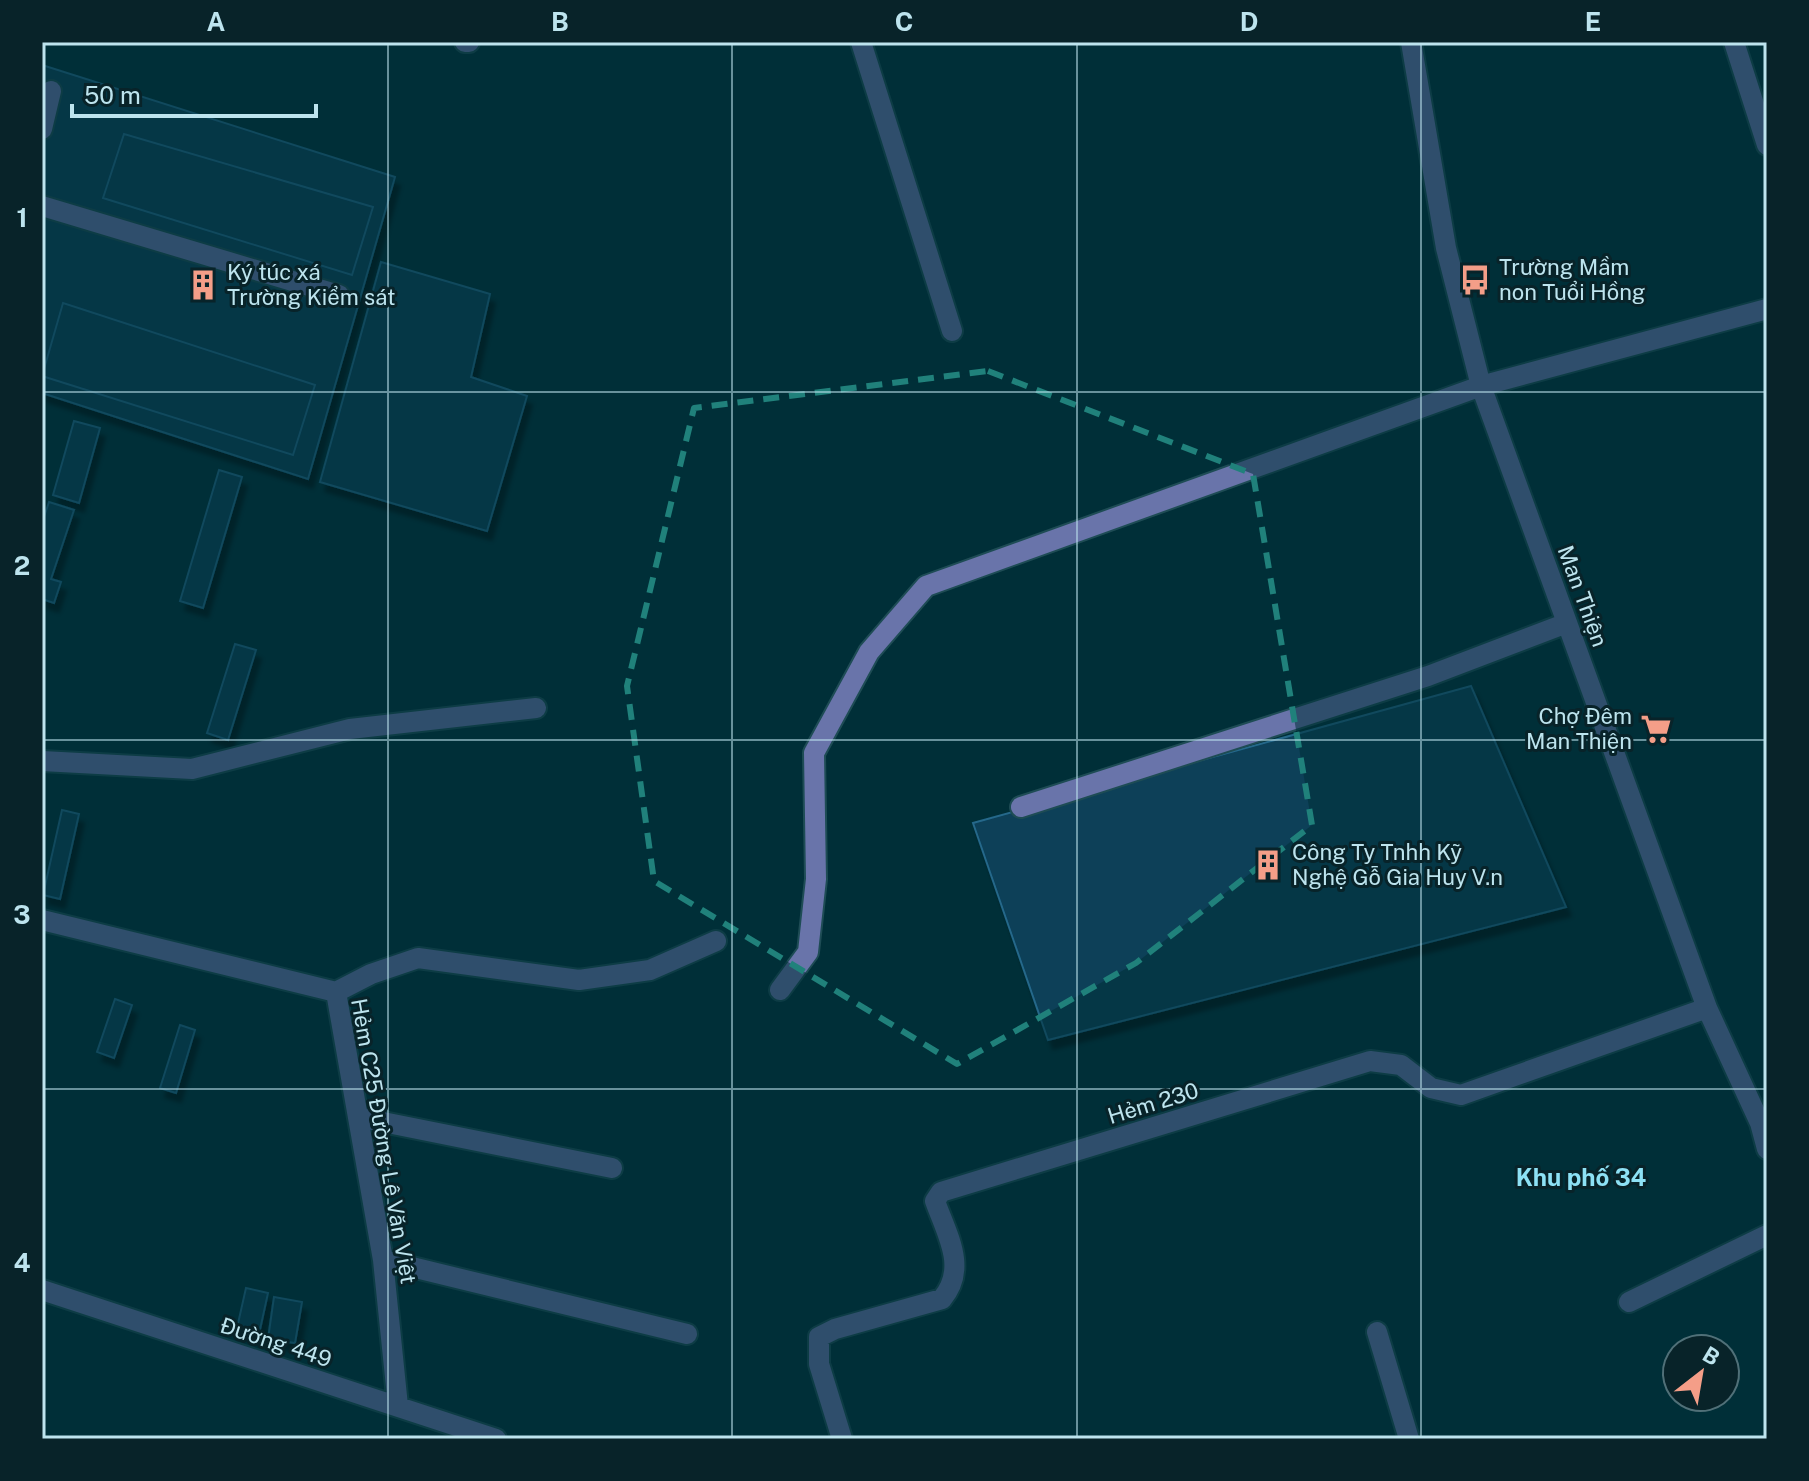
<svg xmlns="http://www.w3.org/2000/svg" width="1809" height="1481" font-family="'Public Sans',sans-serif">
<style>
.building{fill:#083f58;stroke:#25688a;stroke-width:2;filter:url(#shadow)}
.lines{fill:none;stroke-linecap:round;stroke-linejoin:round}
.minor-casing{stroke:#1e4c55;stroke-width:24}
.minor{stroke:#6974aa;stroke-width:20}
.marked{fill:none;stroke:#20817b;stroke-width:6;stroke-dasharray:16 10;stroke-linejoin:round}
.grid{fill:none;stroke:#bde4ee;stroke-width:2;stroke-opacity:0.55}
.labels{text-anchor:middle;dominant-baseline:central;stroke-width:6;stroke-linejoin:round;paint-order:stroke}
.poi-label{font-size:22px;fill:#bde4ee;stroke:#082329;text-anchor:start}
.street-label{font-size:22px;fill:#bde4ee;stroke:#082329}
.neighbourhood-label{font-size:24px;font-weight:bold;fill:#8de1f5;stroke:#082329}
.neatline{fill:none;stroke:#bde4ee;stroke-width:3}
.grid-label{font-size:26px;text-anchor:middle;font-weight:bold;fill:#bde4ee}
</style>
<defs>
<filter id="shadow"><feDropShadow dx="5" dy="9" stdDeviation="2" flood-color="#0009"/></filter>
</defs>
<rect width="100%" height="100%" fill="#002f38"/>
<path class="building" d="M42 65 395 177 308 479 42 393Z
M124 134 373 207 352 275 103 198Z
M381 262 490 294 471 377 527 396 487 531 320 482Z
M63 303 315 385 293 455 42 376Z
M74 421 100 428 79 503 53 495Z
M219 470 242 477 203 608 180 601Z
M49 502 74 510 51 579 61 582 54 603 42 599V523Z
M235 644 256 650 228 740 207 733Z
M1471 686 1566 907 1048 1040 973 823Z
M62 810 79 814 60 899 43 895Z
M115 999 132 1005 114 1058 97 1052Z
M180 1025 195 1030 176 1093 160 1088Z
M246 1288 268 1293 259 1334 237 1328Z
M274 1297 302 1302 295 1343 268 1339Z"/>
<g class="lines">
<g class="minor-casing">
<path id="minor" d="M465 42H469
M861 42 952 331
M1411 42 1446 248 1481 386 1707 1008 1760 1123 1767 1149
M1734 42 1767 145
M42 129 51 91
M42 206 339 295
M42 761 192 769 350 729 536 708
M1021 807 1428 676 1567 623
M42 920 336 992 383 1260 398 1406
M780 990 808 952 816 879 814 753 869 652 926 586 1481 386 1767 309
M336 992 371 974 418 958 579 980 650 970 716 941
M358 1117 612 1168
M383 1260 687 1334
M42 1290 496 1439
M1629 1302 1767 1235
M1377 1332 1409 1439
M842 1439 819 1364V1337L835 1329 942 1299C968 1268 947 1235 935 1201L941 1192 1370 1061 1401 1065 1431 1088 1461 1095 1707 1008"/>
</g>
<use href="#minor" class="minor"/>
</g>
<path d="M0 0H1809V1481H0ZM988 371 1253 474 1312 825 1136 963 957 1064 654 881 627 686 694 408Z" fill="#002f38" fill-opacity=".55" fill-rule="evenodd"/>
<path class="marked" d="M988 371 1253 474 1312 825 1136 963 957 1064 654 881 627 686 694 408Z"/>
<path class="grid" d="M388 42V1439M732 42V1439M1077 42V1439M1421 42V1439M42 392H1767M42 740H1767M42 1089H1767"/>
<defs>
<g id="bus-bare" transform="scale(2.4)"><path d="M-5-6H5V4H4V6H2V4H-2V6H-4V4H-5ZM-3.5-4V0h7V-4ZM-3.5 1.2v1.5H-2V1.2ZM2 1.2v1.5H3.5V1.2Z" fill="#f49e88" stroke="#082329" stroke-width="2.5" paint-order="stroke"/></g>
<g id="building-bare" transform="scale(2.4)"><path d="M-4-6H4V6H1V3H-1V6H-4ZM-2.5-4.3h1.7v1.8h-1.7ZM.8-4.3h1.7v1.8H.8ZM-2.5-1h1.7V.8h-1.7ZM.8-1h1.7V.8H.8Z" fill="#f49e88" stroke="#082329" stroke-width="2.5" paint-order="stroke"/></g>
<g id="supermarket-bare" transform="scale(2.4)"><path d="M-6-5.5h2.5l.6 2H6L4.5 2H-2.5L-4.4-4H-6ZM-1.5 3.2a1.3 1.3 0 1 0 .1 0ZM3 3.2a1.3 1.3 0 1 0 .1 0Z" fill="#f49e88" stroke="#082329" stroke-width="2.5" paint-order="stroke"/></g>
</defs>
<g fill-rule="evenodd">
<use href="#bus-bare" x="1475" y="280"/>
<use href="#building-bare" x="203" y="285"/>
<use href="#supermarket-bare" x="1656" y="729"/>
<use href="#building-bare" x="1268" y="865"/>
</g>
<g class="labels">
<g class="poi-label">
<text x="1499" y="267">Trường Mầm<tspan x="1499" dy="25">non Tuổi Hồng</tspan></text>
<text x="227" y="272">Ký túc xá<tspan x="227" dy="25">Trường Kiểm sát</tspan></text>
<text x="1632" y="716" text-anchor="end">Chợ Đêm<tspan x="1632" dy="25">Man Thiện</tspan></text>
<text x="1292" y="852">Công Ty Tnhh Kỹ<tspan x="1292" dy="25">Nghệ Gỗ Gia Huy V.n</tspan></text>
</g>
<g class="street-label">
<text transform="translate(1583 596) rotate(70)">Man Thiện</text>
<text transform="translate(1153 1103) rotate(-17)">Hẻm 230</text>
<text transform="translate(384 1141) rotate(80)">Hẻm C25 Đường Lê Văn Việt</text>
<text transform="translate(276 1342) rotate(18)">Đường 449</text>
</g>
<g class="neighbourhood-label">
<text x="1581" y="1177">Khu phố 34</text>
</g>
</g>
<rect width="1809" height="1481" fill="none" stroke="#082329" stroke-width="88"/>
<g transform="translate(1701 1373) rotate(31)"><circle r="38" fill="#082329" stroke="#507078" stroke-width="2"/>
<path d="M0-6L14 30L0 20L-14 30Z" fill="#f49e88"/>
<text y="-12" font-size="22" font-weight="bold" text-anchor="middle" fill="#bde4ee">B</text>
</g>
<path d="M72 104v12h244v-12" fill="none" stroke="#bde4ee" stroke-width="4"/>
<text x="84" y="104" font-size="24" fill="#bde4ee" stroke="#082329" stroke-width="6" paint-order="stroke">50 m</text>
<rect x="44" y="44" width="1721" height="1393" class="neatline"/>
<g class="grid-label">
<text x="216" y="31">A</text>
<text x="560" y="31">B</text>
<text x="904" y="31">C</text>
<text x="1249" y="31">D</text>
<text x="1593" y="31">E</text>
<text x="22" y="227">1</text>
<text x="22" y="575">2</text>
<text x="22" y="924">3</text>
<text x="22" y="1272">4</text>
</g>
</svg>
